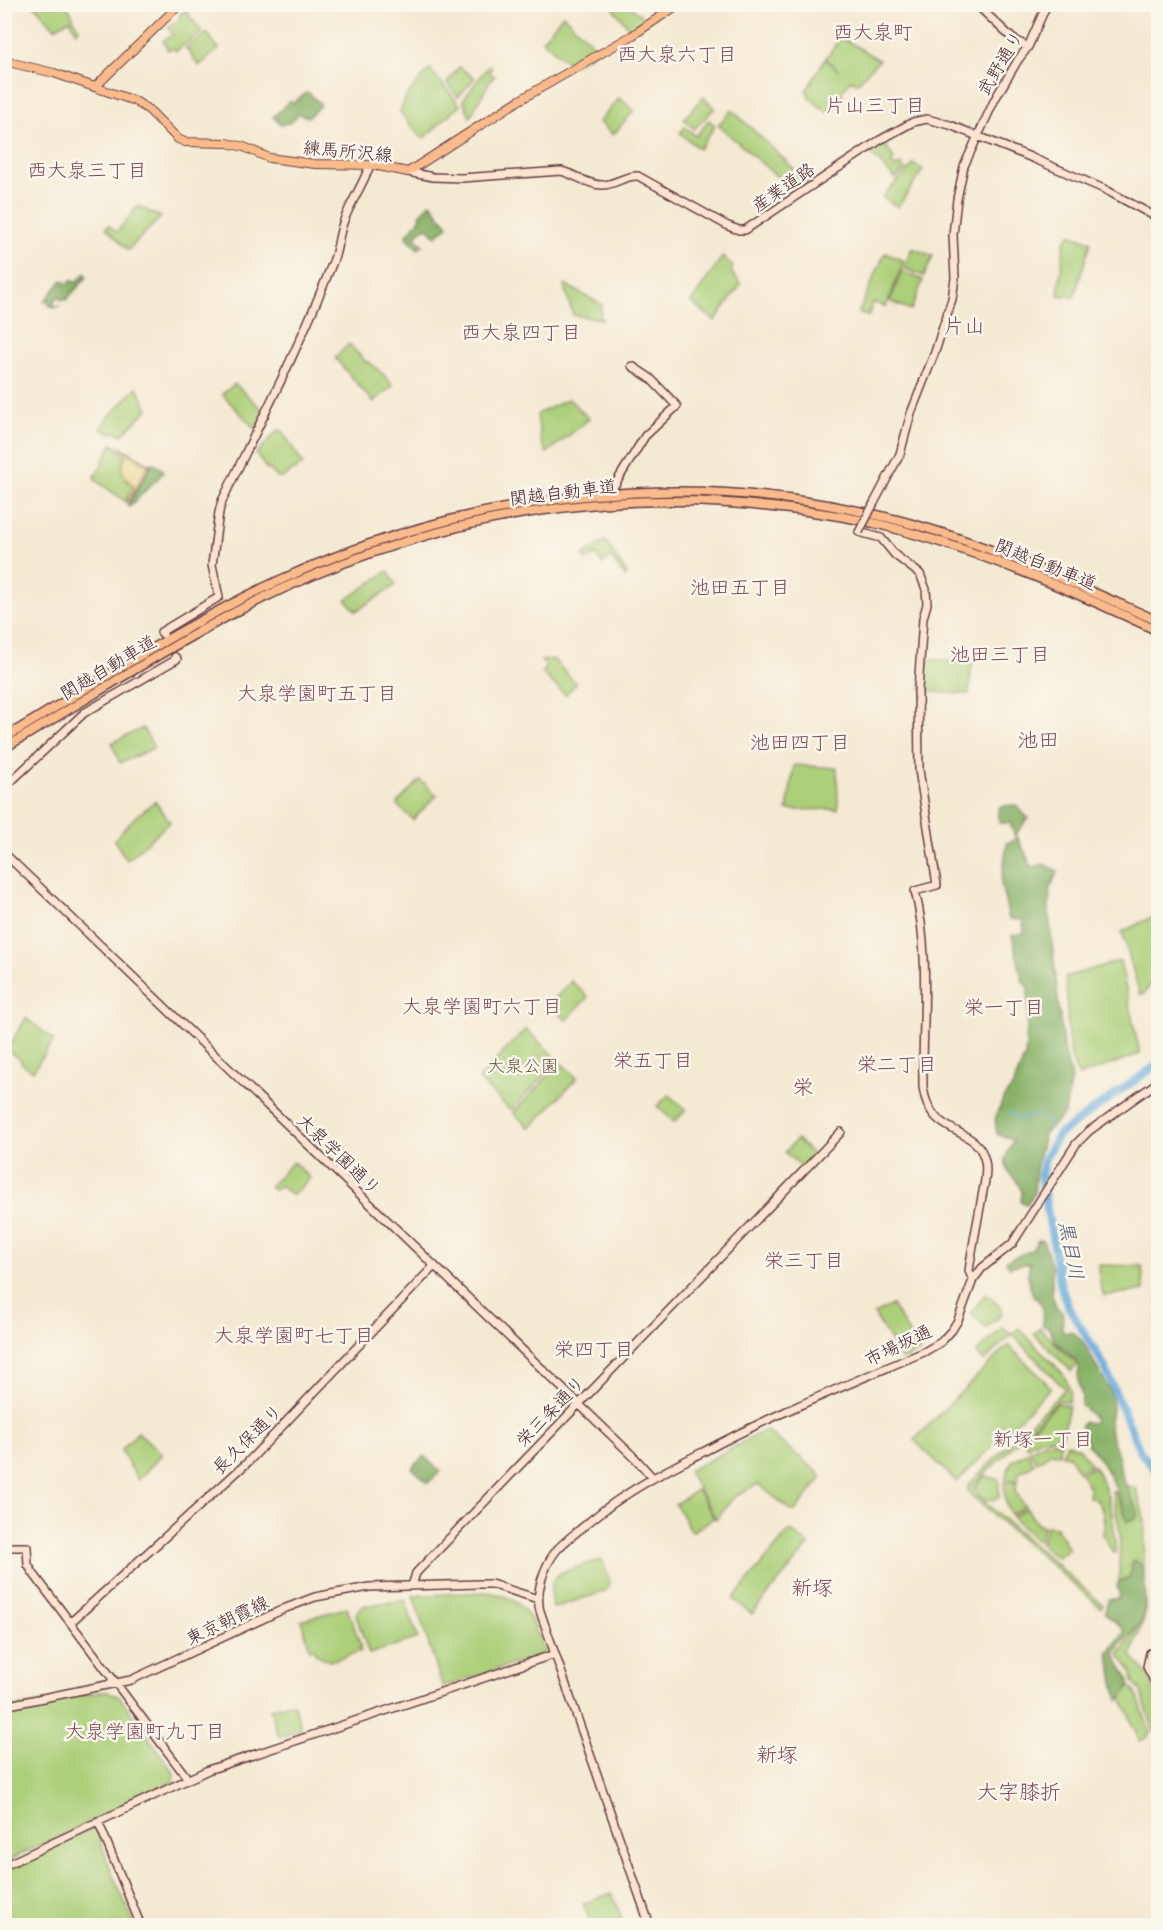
<svg xmlns="http://www.w3.org/2000/svg" width="1163" height="1930" font-family="Delius,'Klee One',sans-serif">
<style>
.green{fill:#accf79;stroke:#7b7752;stroke-width:1.5;fill-rule:evenodd}
.forest{fill:#89b269;stroke:#6a684a;stroke-width:1.5}
.sand{fill:#eeda9e;stroke:#9c7c64;stroke-width:1.5}
.lines{fill:none;stroke-linecap:round;stroke-linejoin:round}
.stream{stroke:#67aadc;stroke-width:1.5}
.river{stroke:#67aadc;stroke-width:8}
.secondary-casing{stroke:#643d44;stroke-width:10}
.primary-casing{stroke:#643d44;stroke-width:10}
.highway-casing{stroke:#643d44;stroke-width:11}
.secondary{stroke:#fde4d1;stroke-width:7}
.primary{stroke:#fabb8c;stroke-width:8}
.highway{stroke:#fabb8c;stroke-width:8}
.secondary-bridge-casing{stroke:#643d44;stroke-width:10;stroke-linecap:butt}
.secondary-bridge{stroke:#fde4d1;stroke-width:7}
.labels{text-anchor:middle;dominant-baseline:central;stroke-width:5;stroke-linejoin:round;paint-order:stroke}
.street-label{font-size:18px;fill:#4a1f2b;stroke:#fbf7ec}
.park-label{font-size:18px;fill:#675442;stroke:#fbf7ec}
.neighbourhood-label{font-size:20px;fill:#814b5b;stroke:#fbf7ec}
.water-label{font-size:20px;font-style:italic;fill:#565772;stroke:#fbf7ec}
.quarter-label{font-size:21px;fill:#814b5b;stroke:#fbf7ec}
</style>
<rect width="100%" height="100%" fill="#fbf7ec"/>
<filter id="ink" filterUnits="userSpaceOnUse"><feTurbulence type="fractalNoise" baseFrequency=".0167" numOctaves="2"/><feDisplacementMap in="SourceGraphic" scale="12" xChannelSelector="R" yChannelSelector="G"/><feConvolveMatrix kernelMatrix="1 2 1 2 8 2 1 2 1" color-interpolation-filters="sRGB"/></filter>
<filter id="wash" filterUnits="userSpaceOnUse"><feTurbulence type="fractalNoise" baseFrequency=".008" numOctaves="4" result="noise"/><feDisplacementMap in="SourceGraphic" scale="24" xChannelSelector="R" yChannelSelector="G"/><feGaussianBlur stdDeviation="1.35" result="paint"/><feColorMatrix in="noise" values="0 0 0 0 0 0 0 0 0 0 0 0 0 0 0 0 0 1.4 0 .05"/><feComposite in="paint" operator="in"/></filter>
<g filter="url(#wash)">
<rect width="100%" height="100%" fill="#f4e9d1"/>
<path class="green" d="M34 5H67L79 29 76 32 70 19 55 28Z
M615 5H628L648 21 631 31 613 8Z
M185 10 202 32 176 51 173 48 168 50 163 40 173 35 168 28 180 18 179 16Z
M563 15 599 50 571 66 542 40Z
M207 33 219 49 199 66 186 48Z
M841 37 879 60 857 83 849 80 850 81 840 94 843 97 830 114 808 97 810 94 806 91 825 59 839 71 826 58Z
M489 65 492 67 489 73 495 76 490 81 470 117 463 100Z
M459 67 475 78 458 97 447 83Z
M430 69 460 105 424 138 419 136 400 112 407 95Z
M703 97 715 108 694 129 684 119Z
M619 98 634 110 613 135 599 122Z
M732 110 809 183 799 190 794 184 790 188 718 125Z
M709 120 715 126 699 149 680 133 685 127 696 136Z
M884 142 894 159 891 163 896 168 900 164 905 169 895 179 869 152Z
M914 164 923 170 898 207 882 197Z
M138 206 161 217 128 250 106 228 108 225 117 232Z
M1070 234 1091 242 1074 297 1058 295 1064 243Z
M912 248 933 256 924 276 904 268Z
M885 253 904 261 886 307 873 302 868 317 859 312Z
M723 256 733 267 731 272 741 284 715 321 691 302Z
M902 271 923 280 911 310 890 301Z
M566 285 602 305 600 318 603 319 573 315 564 286Z
M349 344 366 362H369L384 375 393 386 373 402 335 358Z
M235 384 264 411 256 430 222 394Z
M137 387 148 409 122 435 114 431 112 434 101 429 105 421Z
M569 399 589 419 547 453 541 442 537 415 539 413Z
M278 430 282 431 303 464 282 478H278L269 469 267 470 256 454Z
M112 444 121 449 122 447 149 464 150 467 129 504 94 479ZM112 445 122 449 147 464 148 466 126 500 134 486 125 479 126 455Z
M605 541 627 574 625 577 611 558 602 564 596 554 586 560 583 556Z
M388 571 396 585 356 611 346 600Z
M553 659 576 684 565 695 542 673 547 667 541 661Z
M924 659 972 662 969 694 942 693 921 689Z
M143 728 154 748 120 763 112 744 113 742Z
M794 765 837 768 838 809 787 810Z
M420 780 437 795 413 820 398 806V802Z
M155 801 170 822 127 860 114 840 132 820Z
M1158 914V973L1144 994H1140L1122 932Z
M1120 961 1140 1054 1079 1076C1061 1045 1071 1010 1065 977Z
M571 981 588 997 566 1020 550 1004Z
M26 1018 54 1040 33 1071 21 1063 22 1061 7 1050Z
M526 1029 559 1061 512 1109H509L479 1080V1078Z
M561 1063 577 1078 530 1128 513 1113Z
M669 1095 686 1110 674 1122 657 1106Z
M797 1139 814 1156 802 1168 785 1152Z
M293 1162 310 1178 292 1196 280 1185 274 1191 269 1187Z
M1099 1265 1142 1266 1144 1290 1104 1296 1100 1284Z
M986 1293 1002 1309 1001 1315 986 1328 971 1313Z
M892 1305 920 1352 902 1360 874 1314Z
M1003 1327 1011 1335 984 1361 976 1353Z
M1019 1328 1064 1375 1070 1390 1069 1402 1059 1400 974 1485V1493L1103 1605 1101 1608 968 1493V1485L1065 1389 1012 1334Z
M1040 1328 1077 1365 1071 1371 1034 1334Z
M1008 1345 1051 1387 957 1482 914 1440Z
M1058 1403 1069 1406 1062 1437 1040 1439 1027 1446 1023 1438Z
M766 1430 820 1474 821 1479 795 1511H792L758 1484 735 1496 716 1519 688 1471Z
M138 1432 162 1454 138 1480 121 1450Z
M1052 1441 1060 1442 1059 1454 1052 1452 1037 1462 1029 1450 1043 1443Z
M1067 1443 1080 1449 1091 1465 1079 1472 1069 1456 1062 1455Z
M1027 1452 1034 1464 1019 1473 1017 1481 1005 1478 1012 1461Z
M1094 1466C1111 1493 1114 1522 1116 1553H1113L1102 1534 1105 1529C1103 1516 1104 1500 1089 1497L1090 1489 1081 1474Z
M985 1476 999 1479V1498L985 1501 978 1494 976 1486Z
M1005 1481 1017 1483 1015 1491 1025 1506 1011 1515C1005 1503 1003 1495 1005 1481Z
M1125 1485 1136 1489 1145 1520 1144 1570 1140 1564 1135 1561 1132 1563 1130 1576 1128 1579 1119 1581 1120 1532 1112 1491H1114L1124 1510 1127 1521 1137 1511Z
M697 1490 714 1518 692 1532 675 1504Z
M1026 1508 1037 1524 1043 1526 1040 1540H1035L1012 1517Z
M1046 1526 1056 1527 1069 1549 1057 1557 1039 1543 1043 1541Z
M790 1530 809 1545 752 1614 733 1599Z
M602 1559 610 1583 606 1591 553 1608C549 1595 549 1582 560 1573Z
M483 1592C523 1594 534 1620 545 1654L443 1687 413 1596Z
M1145 1599V1616L1131 1655 1150 1677 1158 1703V1729L1154 1731 1140 1689 1133 1682 1132 1672 1119 1655 1141 1623Z
M405 1600 418 1638 369 1654 356 1615 361 1606Z
M347 1608 361 1646 359 1647 361 1651 330 1661 316 1654 314 1648 310 1649 301 1620Z
M1129 1685 1136 1692 1150 1732 1147 1738 1139 1741 1122 1698Z
M107 1691 120 1697 174 1773 173 1782 5 1862V1709Z
M290 1703 294 1705 302 1730 279 1737 270 1709Z
M92 1828 96 1829 112 1873 135 1925 5 1926V1871Z
M612 1893 624 1925H591L583 1904Z"/>
<path class="forest" d="M306 93H309L321 105 308 117 298 114 291 122 281 125 273 117 288 103 290 101 293 103Z
M431 203 448 226 436 236 427 227 420 231 415 238 423 245 418 249 406 236 421 218 420 215Z
M85 273 87 277 66 300H61L60 297 56 298 53 305 59 306 54 308 49 305V301L44 302 62 280 68 284 71 280 76 283Z
M154 463 163 470V473L129 507 127 506 151 467 150 464Z
M1016 805 1028 818 1016 834 1032 867 1044 864 1058 871 1050 889 1049 914 1063 1045 1071 1077 1065 1113 1044 1134 1036 1169 1034 1194 1026 1205 1021 1202 1022 1192 1016 1180 1008 1172 1005 1159 1013 1140 997 1134 995 1119 1004 1097 1012 1088 1025 1056 1028 1015V986L1023 983 1012 935 1024 933 1023 920 1009 919 1001 883 1007 843 1016 840 1010 823H999L998 810 1001 806Z
M1038 1240H1043L1052 1267V1294L1056 1307 1063 1313 1062 1330 1064 1333 1072 1331 1083 1342 1110 1391 1113 1402 1109 1429 1119 1458 1121 1474 1137 1511V1517L1127 1522C1122 1502 1113 1480 1102 1463 1093 1448 1084 1444 1081 1426L1084 1422 1093 1423 1095 1419 1081 1405 1082 1397 1078 1380 1079 1364 1055 1341 1048 1327 1043 1326 1042 1305 1033 1295 1029 1284 1028 1274 1030 1263 1009 1267 1006 1261 1032 1250Z
M424 1456 440 1472 428 1483 412 1468Z
M1135 1561C1139 1563 1140 1563 1142 1567 1147 1577 1145 1616 1140 1624 1133 1635 1120 1641 1115 1654 1121 1673 1142 1680 1118 1701L1108 1653 1125 1631 1105 1613 1108 1599H1117L1120 1596 1117 1586 1119 1581 1128 1579 1130 1576 1132 1563Z"/>
<path class="sand" d="M112 445 122 449 147 464 148 466 130 499 126 501 134 486C122 476 119 470 126 455Z"/>
<g class="lines">
<path class="stream" d="M1009 1114 1012 1113 1020 1121C1030 1113 1038 1115 1049 1122L1050 1128
M1056 1134 1058 1135"/>
<path class="river" d="M1158 1064 1058 1135 1045 1158 1041 1175 1061 1287 1069 1308 1104 1365 1140 1451 1158 1474"/>
</g>
</g>
<g filter="url(#ink)">
<g class="lines">
<g class="secondary-casing">
<path id="secondary" d="M976 4 1012 38 1028 47
M408 172 433 177 462 178 561 171C575 174 587 185 602 185 615 185 625 175 638 176L728 226 739 230H745L880 140 913 122 927 119 950 125 1030 157 1104 189 1158 218
M614 486 645 436 677 406 650 378 632 366
M874 503 900 454 911 413 935 352 952 299 955 278 953 235 957 199 964 166 995 99 1018 60 1028 47 1047 4
M859 532 881 538 895 555 920 574 926 589 927 604 923 618 918 690 919 770 937 885 915 891C931 954 922 1022 923 1087 930 1140 977 1123 985 1161 988 1174 983 1189 981 1202 977 1225 972 1248 969 1271L973 1280
M163 634 161 632 219 597 212 565 219 512 222 501C261 421 302 342 334 259 338 247 339 235 343 223 350 203 363 185 370 165
M4 788 84 713 177 659 175 657
M4 853 635 1458 653 1478
M4 1547H27L28 1565 33 1573 188 1779
M412 1586 416 1573 841 1132
M71 1622 248 1462 434 1266
M1158 1655 1150 1653 1147 1667 1158 1688
M4 1706 131 1680 286 1608 315 1597 369 1587 481 1584H491L538 1599
M98 1821 141 1926
M4 1866 208 1770 555 1654
M650 1926 540 1611C535 1592 544 1566 556 1551 565 1540 579 1531 590 1521 625 1492 663 1472 703 1452 774 1414 849 1384 924 1352L941 1342 952 1330 958 1320 973 1280 982 1268 1012 1244 1076 1144 1089 1131 1158 1082"/>
</g>
<g class="primary-casing">
<path id="primary" d="M4 61 54 73 135 101 149 110 178 139 185 142 227 143 244 147 269 158 315 164 373 165 408 172 518 101 633 35 679 4
M95 87 180 4"/>
</g>
<g class="highway-casing">
<path id="highway" d="M4 738C94 685 183 625 278 581 482 487 706 464 923 527 1004 551 1081 587 1158 621
M4 748C97 694 187 633 284 588 440 517 601 487 772 507 809 511 846 516 882 525 978 550 1069 589 1158 631"/>
</g>
<use href="#secondary" class="secondary"/>
<use href="#primary" class="primary"/>
<use href="#highway" class="highway"/>
<g class="secondary-bridge-casing">
<path id="secondary-bridge" d="M859 532 874 503"/>
</g>
<use href="#secondary-bridge" class="secondary-bridge"/>
</g>
</g>
<g class="labels">
<g class="street-label">
<text transform="translate(1000 63) rotate(-59)">武野通り</text>
<text transform="translate(348 151) rotate(5)">練馬所沢線</text>
<text transform="translate(783 187) rotate(-35)">産業道路</text>
<text transform="translate(563 492) rotate(-7)">関越自動車道</text>
<text transform="translate(1046 564) rotate(22)">関越自動車道</text>
<text transform="translate(108 667) rotate(-31)">関越自動車道</text>
<text transform="translate(339 1154) rotate(44)">大泉学園通り</text>
<text transform="translate(898 1345) rotate(-26)">市場坂通</text>
<text transform="translate(550 1411) rotate(-46)">栄三条通り</text>
<text transform="translate(247 1439) rotate(-45)">長久保通り</text>
<text transform="translate(227 1620) rotate(-26)">東京朝霞線</text>
</g>
<g class="park-label">
<text x="523" y="1065">大泉公園</text>
</g>
<g class="neighbourhood-label">
<text x="873" y="31">西大泉町</text>
<text x="677" y="53">西大泉六丁目</text>
<text x="875" y="104">片山三丁目</text>
<text x="87" y="169">西大泉三丁目</text>
<text x="521" y="331">西大泉四丁目</text>
<text x="740" y="586">池田五丁目</text>
<text x="1000" y="653">池田三丁目</text>
<text x="317" y="692">大泉学園町五丁目</text>
<text x="800" y="741">池田四丁目</text>
<text x="482" y="1005">大泉学園町六丁目</text>
<text x="1004" y="1006">栄一丁目</text>
<text x="653" y="1059">栄五丁目</text>
<text x="897" y="1063">栄二丁目</text>
<text x="804" y="1259">栄三丁目</text>
<text x="294" y="1334">大泉学園町七丁目</text>
<text x="594" y="1348">栄四丁目</text>
<text x="1043" y="1438">新塚一丁目</text>
<text x="145" y="1730">大泉学園町九丁目</text>
</g>
<g class="water-label">
<text transform="translate(1072 1250) rotate(79)">黒目川</text>
</g>
<g class="quarter-label">
<text x="964" y="325">片山</text>
<text x="1038" y="739">池田</text>
<text x="803" y="1086">栄</text>
<text x="812" y="1587">新塚</text>
<text x="777" y="1754">新塚</text>
<text x="1019" y="1791">大字膝折</text>
</g>
</g>
<rect width="1163" height="1930" fill="none" stroke="#fbf7ec" stroke-width="24"/>
</svg>
